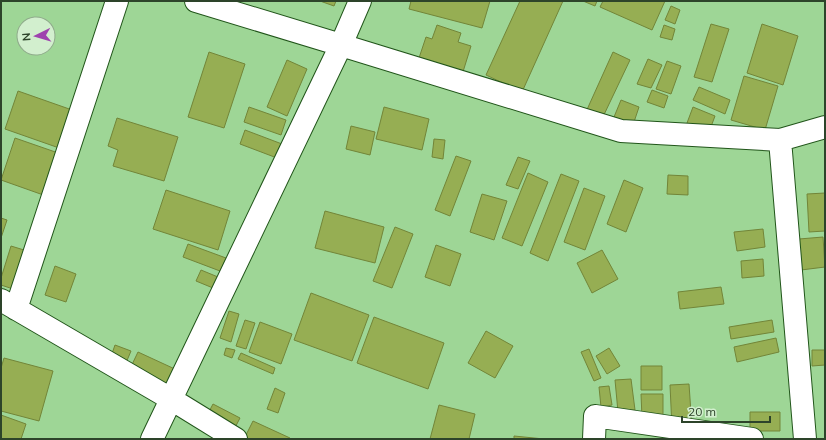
<svg xmlns="http://www.w3.org/2000/svg" width="826" height="440" font-family="Mulish,sans-serif">
<style>
.building{fill:#96ae53;stroke:#728538}
.lines{fill:none;stroke-linecap:round;stroke-linejoin:round}
.street-casing{stroke:#21551a;stroke-width:24}
.street{stroke:#fff;stroke-width:22}
</style>
<rect width="100%" height="100%" fill="#9ed696"/>
<path class="building" d="M320 1H336L334 6Z
M411 1H490L482 28 409 9Z
M520 1H563L522 92 486 75Z
M583 1H597L595 6Z
M603 1H665L652 30 600 7Z
M671 6 680 10 675 24 665 20Z
M711 24 729 29 712 82 694 77Z
M762 24 798 36 783 85 747 73Z
M437 25 461 33 458 42 471 46 462 75 418 61 426 37 432 39Z
M664 25 675 29 672 40 660 37Z
M209 52 245 64 224 128 188 117Z
M613 52 630 60 601 121 585 114Z
M648 59 662 65 651 88 637 84Z
M287 60 307 69 287 116 267 107Z
M667 61 681 66 671 94 656 89Z
M744 76 778 86 765 130 731 120Z
M699 87 730 100 725 114 693 100Z
M652 90 668 96 664 108 647 102Z
M18 91 75 111 62 149 5 129Z
M621 100 639 107 633 125 614 117Z
M249 107 286 120 281 135 244 122Z
M384 107 429 119 422 150 376 139Z
M693 107 715 116 709 132 687 123Z
M117 118 178 137 164 181 113 166 118 150 108 146Z
M351 126 375 132 370 155 346 149Z
M245 130 282 144 277 158 240 144Z
M15 138 64 155 49 197 1 180Z
M434 139 445 140 443 159 432 157Z
M456 156 471 161 450 216 435 210Z
M518 157 530 161 518 189 506 185Z
M528 173 548 182 522 246 502 238Z
M561 174 579 181 548 261 530 253Z
M668 175 688 176V195L667 194Z
M624 180 643 188 626 232 607 224Z
M584 188 605 196 585 250 564 242Z
M166 190 230 211 218 250 153 229Z
M825 193V231L809 232 807 194Z
M482 194 507 201 494 240 470 232Z
M325 211 384 227 375 263 315 248Z
M1 218 7 220 1 238Z
M395 227 413 234 392 288 373 281Z
M763 229 765 247 737 251 734 232Z
M823 237 825 267 801 270 799 239Z
M188 244 226 258 220 271 183 257Z
M436 245 461 254 450 286 425 277Z
M11 246 24 250 13 289 1 285V278Z
M602 250 618 279 592 293 577 263Z
M763 259 764 276 742 278 741 261Z
M55 266 76 274 66 302 45 295Z
M201 270 218 277 213 288 196 281Z
M721 287 724 304 680 309 678 292Z
M311 293 369 315 352 361 294 340Z
M229 311 239 314 231 342 220 338Z
M374 317 444 343 428 389 357 363Z
M245 320 255 323 246 349 236 346Z
M772 320 774 332 731 339 729 327Z
M260 322 292 334 281 364 249 352Z
M486 331 513 346 495 378 468 363Z
M776 338 779 352 737 362 734 347Z
M115 345 131 351 123 370 108 365Z
M226 348 235 350 232 358 224 355Z
M609 348 620 366 607 374 596 356Z
M589 349 601 378 594 381 581 352Z
M812 350H825V365L812 366Z
M138 352 177 370 166 394 127 375Z
M241 353 275 368 273 374 238 359Z
M4 358 53 371 39 421 1 411V368Z
M641 366H662V390H641Z
M631 379 635 410 618 412 615 380Z
M689 384 692 428H672L670 385Z
M609 386 612 405 601 407 599 387Z
M275 388 285 393 278 413 267 409Z
M641 394H663V418H642Z
M213 404 240 418 229 439 201 427Z
M439 405 475 414 469 439H430Z
M750 412H780V431H750Z
M1 415 26 424 21 439H1Z
M253 421 290 438V439H244Z
M514 436 544 439H514Z"/>
<g class="lines">
<g class="street-casing">
<path id="street" d="M196 1 341 45 360 1
M1 300 171 399 236 439
M16 309 117 1
M152 439 341 45 621 131 780 140
M594 439 595 416 752 439
M805 439 780 140 825 127"/>
</g>
<use href="#street" class="street"/>
</g>
<rect width="826" height="440" fill="none" stroke="#2d442a" stroke-width="4"/>
<g transform="translate(36 36) rotate(265)"><circle r="19" fill="#d2efce" stroke="#90ab8c"/>
<path d="M0-3L7 15L0 10L-7 15Z" fill="#9e43ae"/>
<text y="-6" font-size="11" font-weight="bold" text-anchor="middle" fill="#2d442a">N</text>
</g>
<path d="M682 416v6h88v-6" fill="none" stroke="#2d442a" stroke-width="2"/>
<text x="688" y="416" font-size="12" fill="#2d442a" stroke="#d2efce" stroke-width="3" paint-order="stroke">20 m</text>
</svg>
